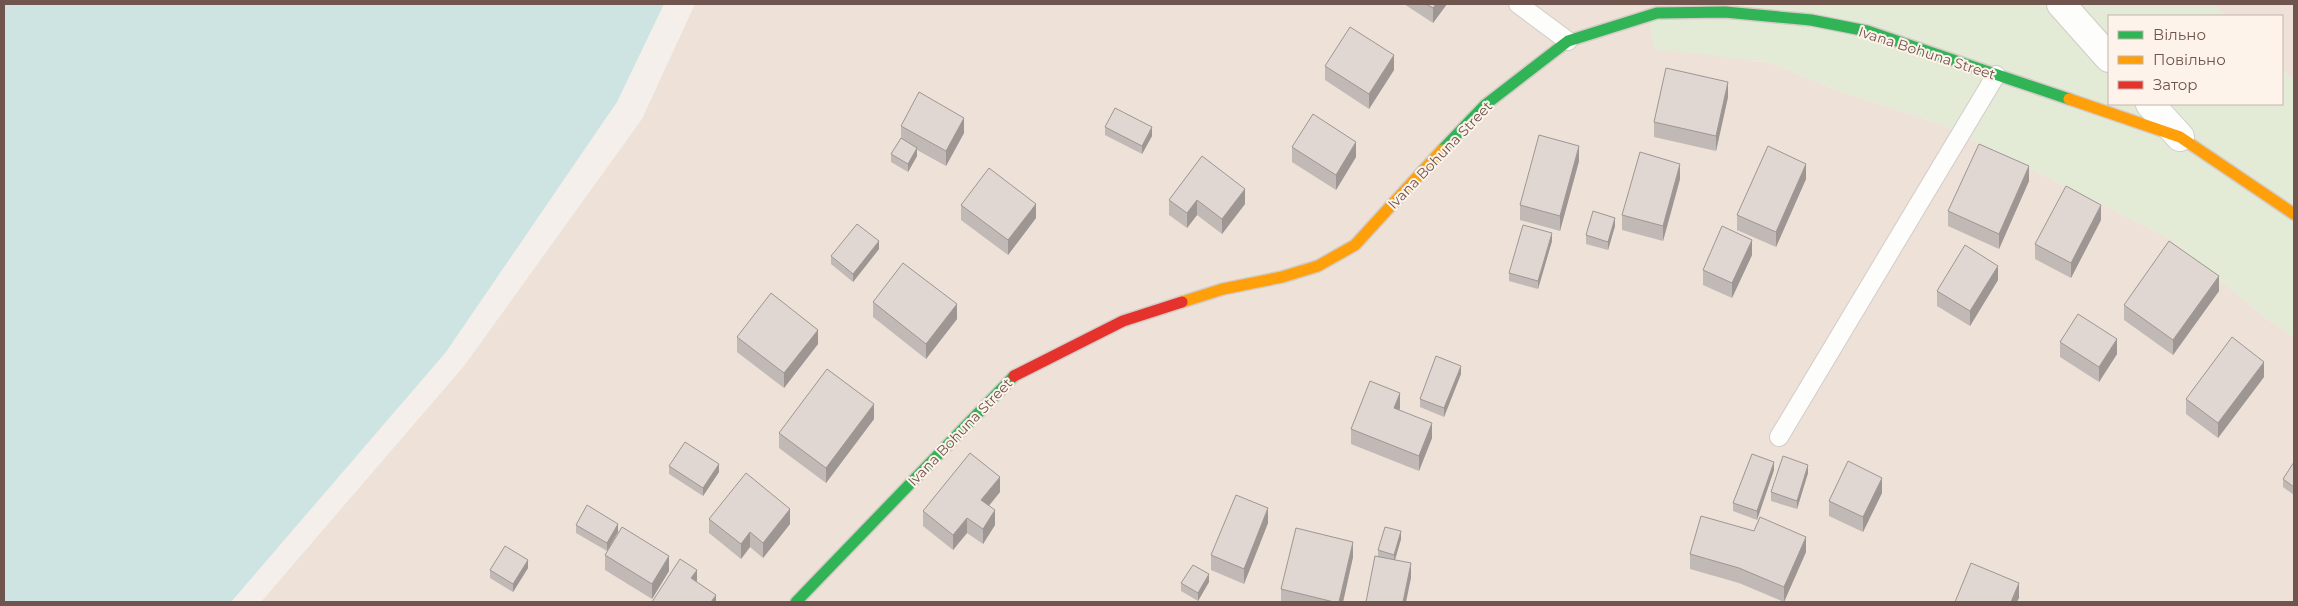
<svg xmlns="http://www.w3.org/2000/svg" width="2298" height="606" font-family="Montserrat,sans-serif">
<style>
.residential{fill:#ede1d8}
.green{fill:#e3ead6}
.water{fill:#cde4e3}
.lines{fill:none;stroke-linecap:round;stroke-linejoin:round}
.lane-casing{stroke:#d3ccc8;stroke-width:20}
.street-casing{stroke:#d3ccc8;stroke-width:30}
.fast-casing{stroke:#d3cbc6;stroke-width:14}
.slow-casing{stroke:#d3cbc6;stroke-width:14}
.jam-casing{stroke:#d3cbc6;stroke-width:14}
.lane{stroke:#fdfdfc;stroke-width:18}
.street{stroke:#fdfdfc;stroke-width:28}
.fast{stroke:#30b455;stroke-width:11}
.slow{stroke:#ff9f0a;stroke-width:11}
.jam{stroke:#e5322d;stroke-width:11}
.wall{fill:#c1b9b5}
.shaded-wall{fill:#9d9693}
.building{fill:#e0d7d2;stroke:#9d9693}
.labels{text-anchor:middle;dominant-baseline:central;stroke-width:4;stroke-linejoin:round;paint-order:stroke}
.street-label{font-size:14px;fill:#6f554d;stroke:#fdf3ea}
</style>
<rect width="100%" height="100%" fill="#f4efea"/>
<path class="residential" d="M695 4H1660L1754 61 1769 62 1839 91 1941 124 2169 238 2266 318 2294 337V602H261L464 366 642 119Z
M2213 4H2294V80L2282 69V16H2226Z"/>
<path class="green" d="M1660 4H2213L2226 16H2109V104H2282V69L2294 80V337L2266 318 2169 238 1941 124 1839 91 1769 62 1654 49 1647 10Z"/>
<path class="water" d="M4 4H664L617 102 446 352 231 602H4Z"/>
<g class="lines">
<g class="lane-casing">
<path id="lane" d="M1518 4 1568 41
M1779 437 1996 75"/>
</g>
<g class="street-casing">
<path id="street" d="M2061 4 2109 58
M2150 104 2180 137"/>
</g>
<g class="fast-casing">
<path id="fast" d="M1442 150 1485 105 1568 41 1657 13 1725 12 1811 20 1867 31 2069 99
M796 602 1014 376"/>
</g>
<g class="slow-casing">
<path id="slow" d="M2069 99 2180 137 2294 214
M1182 302 1223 289 1282 277 1318 266 1355 245 1442 150"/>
</g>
<g class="jam-casing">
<path id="jam" d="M1014 376 1123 321 1182 302"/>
</g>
<use href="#lane" class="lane"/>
<use href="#street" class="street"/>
<use href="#fast" class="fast"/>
<use href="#slow" class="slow"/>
<use href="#jam" class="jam"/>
</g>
<path class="wall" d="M1404 4H1447L1433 23Z
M1325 66 1394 70 1369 109 1325 80Z
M1728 97 1716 151 1654 137V122Z
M901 126 964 133 946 166 917 150V156L908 172 891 162V154L901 138Z
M1105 127 1152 136 1142 154 1105 135Z
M1292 147 1356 157 1336 190 1292 162Z
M1202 156 1245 204 1222 234 1197 215 1187 228 1169 215V200Z
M1579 161 1560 231 1520 220V205Z
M1680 179 1663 241 1622 230V215Z
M1806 179 1776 247 1737 230V215Z
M2029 181 1999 249 1948 226V211Z
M961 205 1036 218 1008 255 961 220Z
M2101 220 2071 278 2035 259V244Z
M1615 226 1608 250 1586 244V235Z
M1552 241 1538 289 1509 281V273Z
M879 249 853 282 831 264V256Z
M1752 255 1732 298 1703 285V270Z
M1998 280 1970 326 1937 306V291Z
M2219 291 2173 355 2124 320V305Z
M873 302 957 319 926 359 873 317Z
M737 337 818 344 784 388 737 352Z
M2060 342 2117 354 2099 382 2060 357Z
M1461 374 1444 417 1420 407V399Z
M2264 377 2218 438 2186 414V399Z
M1400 408V410L1432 438 1419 471 1351 444V429Z
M874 419 826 483 779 448V433Z
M2294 462V495L2283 487V479Z
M669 466 719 472 703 496 669 474Z
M1774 470 1757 520 1733 511V503Z
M1808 473 1797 509 1771 501V492Z
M1000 492 989 506 995 525 983 544 967 533 953 550 923 526V511Z
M1882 493 1863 532 1829 516V501Z
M709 519 790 524 763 558 750 547 741 559 709 533Z
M1268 523 1244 584 1211 570V555Z
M576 525 618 532 607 551 576 533Z
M1401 539 1395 560 1411 578 1378 557V550Z
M1806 552 1784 602 1739 583 1690 569V554Z
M605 555 669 571 652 599 605 570Z
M1353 557 1343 602H1281V589Z
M528 568 513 592 490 578V570Z
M1209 582 1198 601 1181 591V583Z"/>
<path class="shaded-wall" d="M1436 4H1447L1433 23V8Z
M1394 55V70L1369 109V94Z
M1728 82V97L1716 151V136Z
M964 118V133L946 166V151Z
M1152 127V136L1142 154V146Z
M1356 142V157L1336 190V175Z
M1579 146V161L1560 231V216Z
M917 148V156L908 172V164Z
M1680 164V179L1663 241V226Z
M1806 164V179L1776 247V232Z
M2029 166V181L1999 249V234Z
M1245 189V204L1222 234V219Z
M1197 200V215L1187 228V213Z
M1036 204V218L1008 255V240Z
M2101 205V220L2071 278V263Z
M1615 218V226L1608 250V242Z
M1552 233V241L1538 289V281Z
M1752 240V255L1732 298V283Z
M879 241V249L853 282V274Z
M1998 266V280L1970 326V311Z
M2219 276V291L2173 355V340Z
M957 304V319L926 359V344Z
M818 330V344L784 388V373Z
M2117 339V354L2099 382V367Z
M2264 362V377L2218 438V423Z
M1461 366V374L1444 417V408Z
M1400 393V408L1394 423V408Z
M874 404V419L826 483V468Z
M1432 423V438L1419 471V456Z
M1774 462V470L1757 520V511Z
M719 464V472L703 496V488Z
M1808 465V473L1797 509V501Z
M1000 477V492L981 515V500Z
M1882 478V493L1863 532V517Z
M1268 508V523L1244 584V569Z
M790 509V524L763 558V543Z
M995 510V525L983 544V529Z
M967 518V533L953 550V535Z
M618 524V532L607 551V543Z
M1401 531V539L1394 563V555Z
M750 532V547L741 559V544Z
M1806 537V552L1784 602V587Z
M1353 542V557L1343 602H1339Z
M669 556V571L652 599V584Z
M528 560V568L513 592V584Z
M1411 563V578L1406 602H1403Z
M697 570V585L691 578Z
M1209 574V582L1198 601V593Z
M2019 583V598L2017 602H2011Z
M716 595V602H711Z"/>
<path class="building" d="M1426 4H1436L1433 8Z
M1350 27 1394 55 1369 94 1325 66Z
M1666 68 1728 82 1716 136 1654 122Z
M919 92 964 118 946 151 901 126Z
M1115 108 1152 127 1142 146 1105 127Z
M1313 114 1356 142 1336 175 1292 147Z
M1539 135 1579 146 1560 216 1520 205Z
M901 138 917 148 908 164 891 154Z
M1979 144 2029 166 1999 234 1948 211Z
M1768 146 1806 164 1776 232 1737 215Z
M1640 152 1680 164 1663 226 1622 215Z
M1202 156 1245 189 1222 219 1197 200 1187 213 1169 200Z
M989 168 1036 204 1008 240 961 205Z
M2066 186 2101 205 2071 263 2035 244Z
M1593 211 1615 218 1608 242 1586 235Z
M857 224 879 241 853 274 831 256Z
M1523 225 1552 233 1538 281 1509 273Z
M1722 226 1752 240 1732 283 1703 270Z
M2169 241 2219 276 2173 340 2124 305Z
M1965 245 1998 266 1970 311 1937 291Z
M903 263 957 304 926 344 873 302Z
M771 293 818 330 784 373 737 337Z
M2078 314 2117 339 2099 367 2060 342Z
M2232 337 2264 362 2218 423 2186 399Z
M1436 356 1461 366 1444 408 1420 399Z
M827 369 874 404 826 468 779 433Z
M1370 381 1400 393 1394 408 1432 423 1419 456 1351 429Z
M685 442 719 464 703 488 669 466Z
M970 453 1000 477 981 500 995 510 983 529 967 518 953 535 923 511Z
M1752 454 1774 462 1757 511 1733 503Z
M1783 456 1808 465 1797 501 1771 492Z
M1848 461 1882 478 1863 517 1829 501Z
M2294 462V487L2283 479Z
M746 473 790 509 763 543 750 532 741 544 709 519Z
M1236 495 1268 508 1244 569 1211 555Z
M587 505 618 524 607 543 576 525Z
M1701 516 1754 531 1760 517 1806 537 1784 587 1739 568 1690 554Z
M622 527 669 556 652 584 605 555Z
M1385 527 1401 531 1394 555 1378 550Z
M1296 528 1353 542 1339 602H1334L1281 589Z
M505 546 528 560 513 584 490 570Z
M1375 556 1411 563 1403 602H1366Z
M680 559 697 570 691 578 716 595 711 602H652Z
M1971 563 2019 583 2011 602H1955Z
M1193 565 1209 574 1198 593 1181 583Z"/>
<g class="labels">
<g class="street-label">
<text transform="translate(1927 53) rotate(18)">Ivana Bohuna Street</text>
<text transform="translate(1440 155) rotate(-46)">Ivana Bohuna Street</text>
<text transform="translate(960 432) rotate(-46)">Ivana Bohuna Street</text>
</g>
</g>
<rect width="2298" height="606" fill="none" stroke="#6f554d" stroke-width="10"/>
<rect x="2108" y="15" width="175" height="90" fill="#fdf3ea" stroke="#c4b4ab"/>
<rect x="2118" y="31" width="25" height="8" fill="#30b455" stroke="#c4b4ab"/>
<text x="2153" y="40" font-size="15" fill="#6f554d">Вільно</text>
<rect x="2118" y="56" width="25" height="8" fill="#ff9f0a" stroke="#c4b4ab"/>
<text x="2153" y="65" font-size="15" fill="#6f554d">Повільно</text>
<rect x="2118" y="81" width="25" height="8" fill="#e5322d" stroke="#c4b4ab"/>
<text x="2153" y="90" font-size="15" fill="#6f554d">Затор</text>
</svg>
